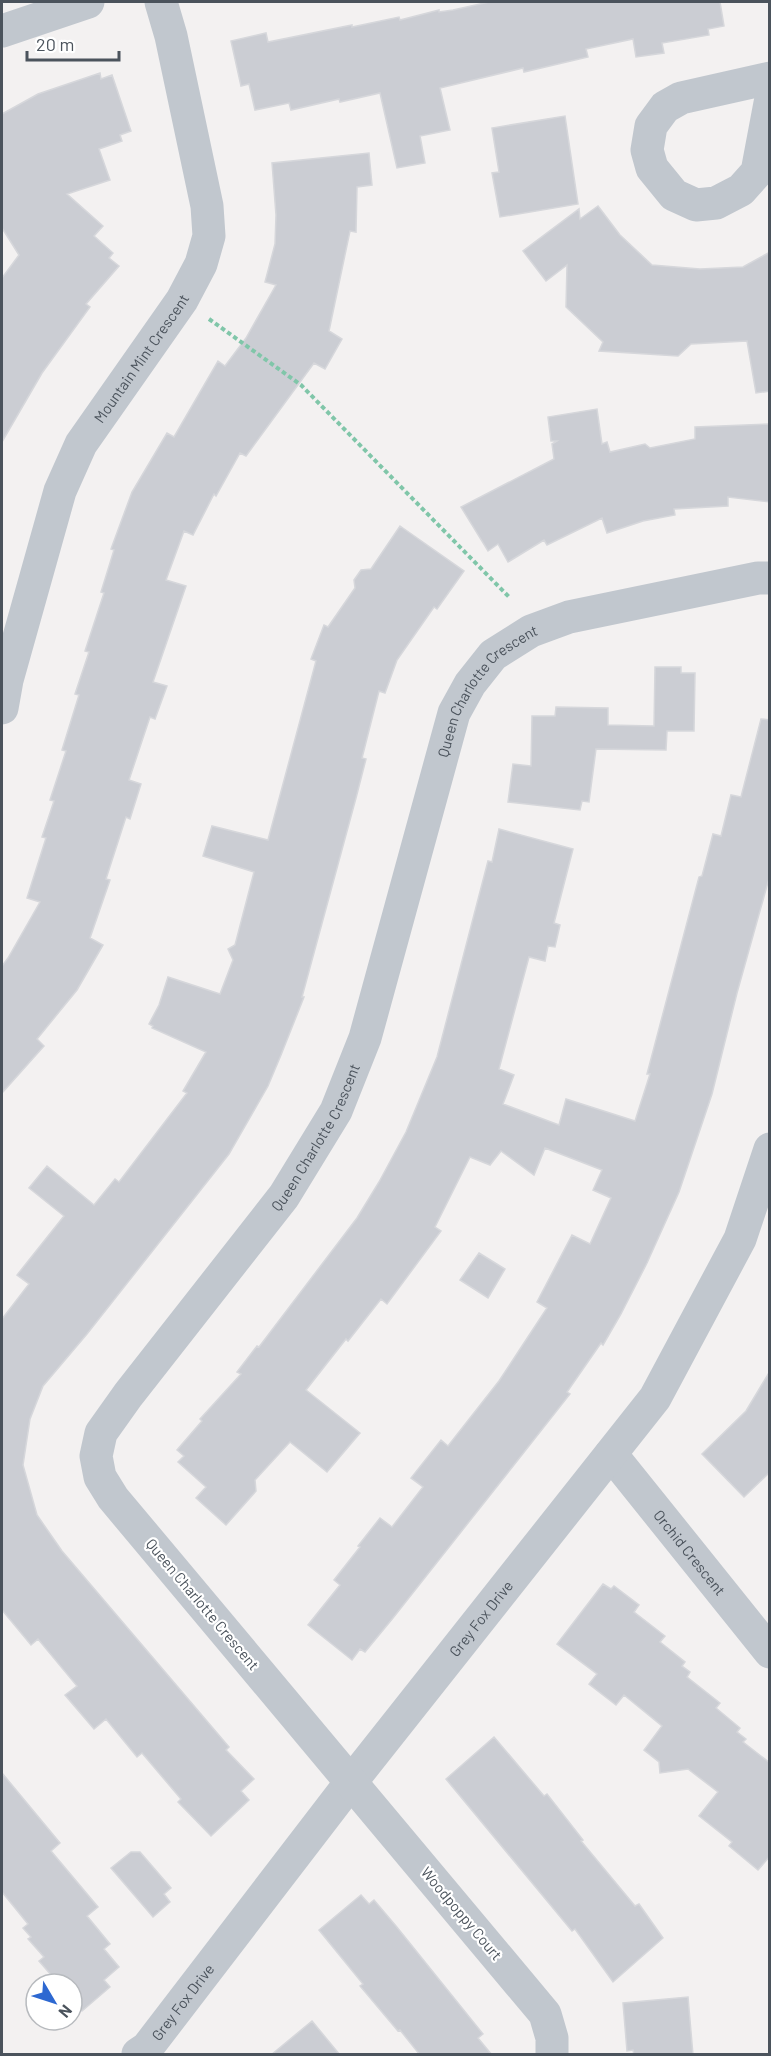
<svg xmlns="http://www.w3.org/2000/svg" width="771" height="2056" font-family="Barlow,sans-serif">
<style>
.building{fill:#cbcdd3;stroke:#d6d7db;stroke-width:1.5}
.lines{fill:none;stroke-linecap:round;stroke-linejoin:round}
.path{stroke:#80c6a9;stroke-width:4;stroke-dasharray:4.5 3;stroke-linecap:butt}
.street{stroke:#c1c7ce;stroke-width:33}
.labels{text-anchor:middle;dominant-baseline:central;stroke-width:4.5;stroke-linejoin:round;paint-order:stroke}
.street-label{font-size:15px;fill:#4b535c;stroke:#fff}
</style>
<rect width="100%" height="100%" fill="#f3f1f1"/>
<path class="building" d="M489 2H720L724 26 708 29 709 35 662 43 664 53 636 57 633 39 586 49 588 57 524 72 523 68 440 88 450 130 420 136 425 163 397 168 380 93 340 102 339 99 291 110 289 103 255 110 249 84 241 86 231 41 266 33 268 42 352 25V27L399 17 400 20 439 10V12L453 10Z
M100 73 101 79 112 75 131 131 120 135 122 141 99 149 110 180 67 194 103 226 94 236 113 253 109 258 119 266 86 304 90 307 42 373 2 442V278L19 255 2 228V114L38 94Z
M565 116 578 204 500 217 492 173 499 172 492 128Z
M369 153 372 185 357 187 356 232 350 231 329 331 342 339 325 369 314 363 246 456 240 453 216 496 214 494 193 535 184 531 166 580 186 586 153 682 167 686 155 719 150 717 129 780 141 784 130 819 126 817 106 879 110 880 90 938 103 945 77 990 37 1039 44 1046 2 1093V966L8 958 40 902 27 898 46 838 42 837 54 801 50 800 66 751 62 750 79 695 75 694 89 652 85 651 104 593 101 592 114 550 111 549 132 492 167 433 174 437 218 361 225 366 246 338 276 285 265 282 275 244 276 215 272 163Z
M598 206 620 235 652 265 700 269 743 267 770 252V391L756 393 747 341 691 344 678 356 599 351 603 342 566 307 567 265 546 281 523 251 579 209 580 219Z
M597 409 602 444 607 442 610 452 645 444 650 448 695 439V427L770 424V502L728 497V506L674 509 675 515 643 521 607 533 602 518 547 545 544 540 508 562 498 544 488 551 461 507 554 459 552 444 557 441H551L548 417Z
M400 526 464 571 437 609 434 607 397 660 385 693 379 691 362 758 366 759 356 798 302 997H304L281 1055 268 1086 229 1154 87 1334 43 1386 30 1419 23 1465 37 1515 62 1551 229 1747 226 1750 254 1779 241 1791 249 1800 211 1836 178 1802 181 1799 142 1753 137 1757 106 1719 94 1729 65 1695 77 1686 38 1639 31 1645 2 1610V1319L29 1284 17 1275 64 1216 29 1188 47 1166 94 1205 115 1179 119 1182 187 1093 183 1091 206 1052 152 1028 153 1026 149 1024 159 1005 168 977 220 994 233 960 228 949 235 945 254 872 203 856 212 826 268 840 316 661 311 659 324 625 328 627 355 588 354 580 361 570 371 569Z
M655 667H681V673H695L694 731H667L666 750 596 749 589 802 582 801 580 810 508 802 513 764 531 766 532 716H555L556 707 608 708V725L654 726Z
M761 719 770 720V875L737 993 712 1094 679 1192 647 1263 621 1314 603 1345 601 1343 567 1392 570 1394 393 1618 365 1652 360 1649 352 1660 308 1625 340 1585 334 1580 360 1547 358 1546 380 1518 392 1527 423 1487 411 1478 441 1440 448 1446 499 1381 522 1346 547 1308 537 1302 572 1235 590 1244 611 1198 593 1190 602 1170 545 1148 534 1175 501 1151 490 1165 470 1157 435 1227 441 1231 387 1304 381 1299 348 1341 346 1339 306 1390 360 1433 327 1472 290 1442 255 1480 256 1491 226 1525 196 1498 206 1487 178 1462 184 1456 177 1450 202 1421 200 1419 241 1374 237 1372 257 1346 259 1347 357 1218 379 1182 406 1132 437 1057 488 861 492 862 499 829 573 849 554 923 560 925 555 947 548 946 545 961 529 957 499 1069 514 1075 503 1104 559 1125 566 1099 635 1121 650 1074H647L699 877 702 876 713 834 721 836 731 795 741 797Z
M479 1253 505 1269 488 1298 460 1280Z
M770 1371V1472L744 1497 702 1454 746 1411Z
M603 1584 611 1589 614 1586 639 1605 634 1612 665 1636 660 1642 685 1662 682 1666 690 1672 687 1677 720 1703 716 1708 740 1728 737 1732 746 1739 743 1742 770 1763V1856L758 1870 729 1846 732 1842 699 1816 718 1792 688 1769 660 1773 659 1762 644 1750 662 1726 624 1695 616 1705 589 1684 597 1674 557 1644Z
M494 1737 544 1796 547 1794 583 1840 581 1841 635 1906 639 1904 663 1938 613 1982 575 1929 572 1931 446 1779Z
M2 1773 60 1843 51 1851 98 1907 87 1916 110 1944 104 1949 119 1967 104 1980 110 1987 82 2011 72 2000V1984H59L39 1961 44 1957 28 1939 31 1937 23 1928 28 1924 2 1892Z
M131 1852H140L171 1888 164 1894 170 1902 153 1917 111 1868Z
M361 1895 369 1904 374 1900 396 1926 483 2034 478 2038 492 2055H420L400 2030 398 2031 360 1986 363 1984 319 1930Z
M688 1997 693 2055H634L633 2050 627 2051 623 2003Z
M312 2021 340 2055H271Z"/>
<g class="lines">
<path class="path" d="M209 319 301 385 510 598"/>
<g class="street">
<path d="M2 31 88 2"/>
<path d="M770 78 681 98 665 107 651 126 647 150 652 168 674 195 696 205 716 203 741 190 757 172 770 103"/>
<path id="s1" d="M2 708 7 680 60 491 81 444 182 300 201 264 209 236 207 206 171 36 161 2"/>
<path id="s2" d="M611 1454 770 1652"/>
<path id="s3" d="M138 2054 147 2048 351 1782 655 1398 740 1239 770 1149"/>
<path id="s4" d="M552 2054V2038L545 2014 113 1498 100 1477 96 1456 101 1433 128 1395 284 1196 336 1111 365 1038 454 713 470 684 493 655 531 631 569 617 758 578H770"/>
</g>
</g>
<g class="labels">
<g class="street-label">
<text stroke="none"><textPath href="#s1" startOffset="381">Mountain Mint Crescent</textPath></text>
<text stroke="none"><textPath href="#s4" startOffset="1636">Queen Charlotte Crescent</textPath></text>
<text stroke="none"><textPath href="#s4" startOffset="1150">Queen Charlotte Crescent</textPath></text>
<text stroke="none"><textPath href="#s2" startOffset="126">Orchid Crescent</textPath></text>
<text transform="translate(203 1604) rotate(50)">Queen Charlotte Crescent</text>
<text stroke="none"><textPath href="#s3" startOffset="555">Grey Fox Drive</textPath></text>
<text transform="translate(462 1913) rotate(50)">Woodpoppy Court</text>
<text stroke="none"><textPath href="#s3" startOffset="69">Grey Fox Drive</textPath></text>
</g>
</g>
<rect width="771" height="2056" fill="none" stroke="#4b535c" stroke-width="6"/>
<g transform="translate(54 2002) rotate(129)"><circle r="28" fill="#ffffff" stroke="#b7babe" stroke-width="1.5"/>
<path d="M0-4.5L10 22L0 15L-10 22Z" fill="#2d68d1"/>
<text y="-9" font-size="16" font-weight="bold" text-anchor="middle" fill="#4b535c">N</text>
</g>
<path d="M27 51v9h92v-9" fill="none" stroke="#4b535c" stroke-width="3"/>
<text x="36" y="51" font-size="18" fill="#4b535c" stroke="#ffffff" stroke-width="4.5" paint-order="stroke">20 m</text>
</svg>
